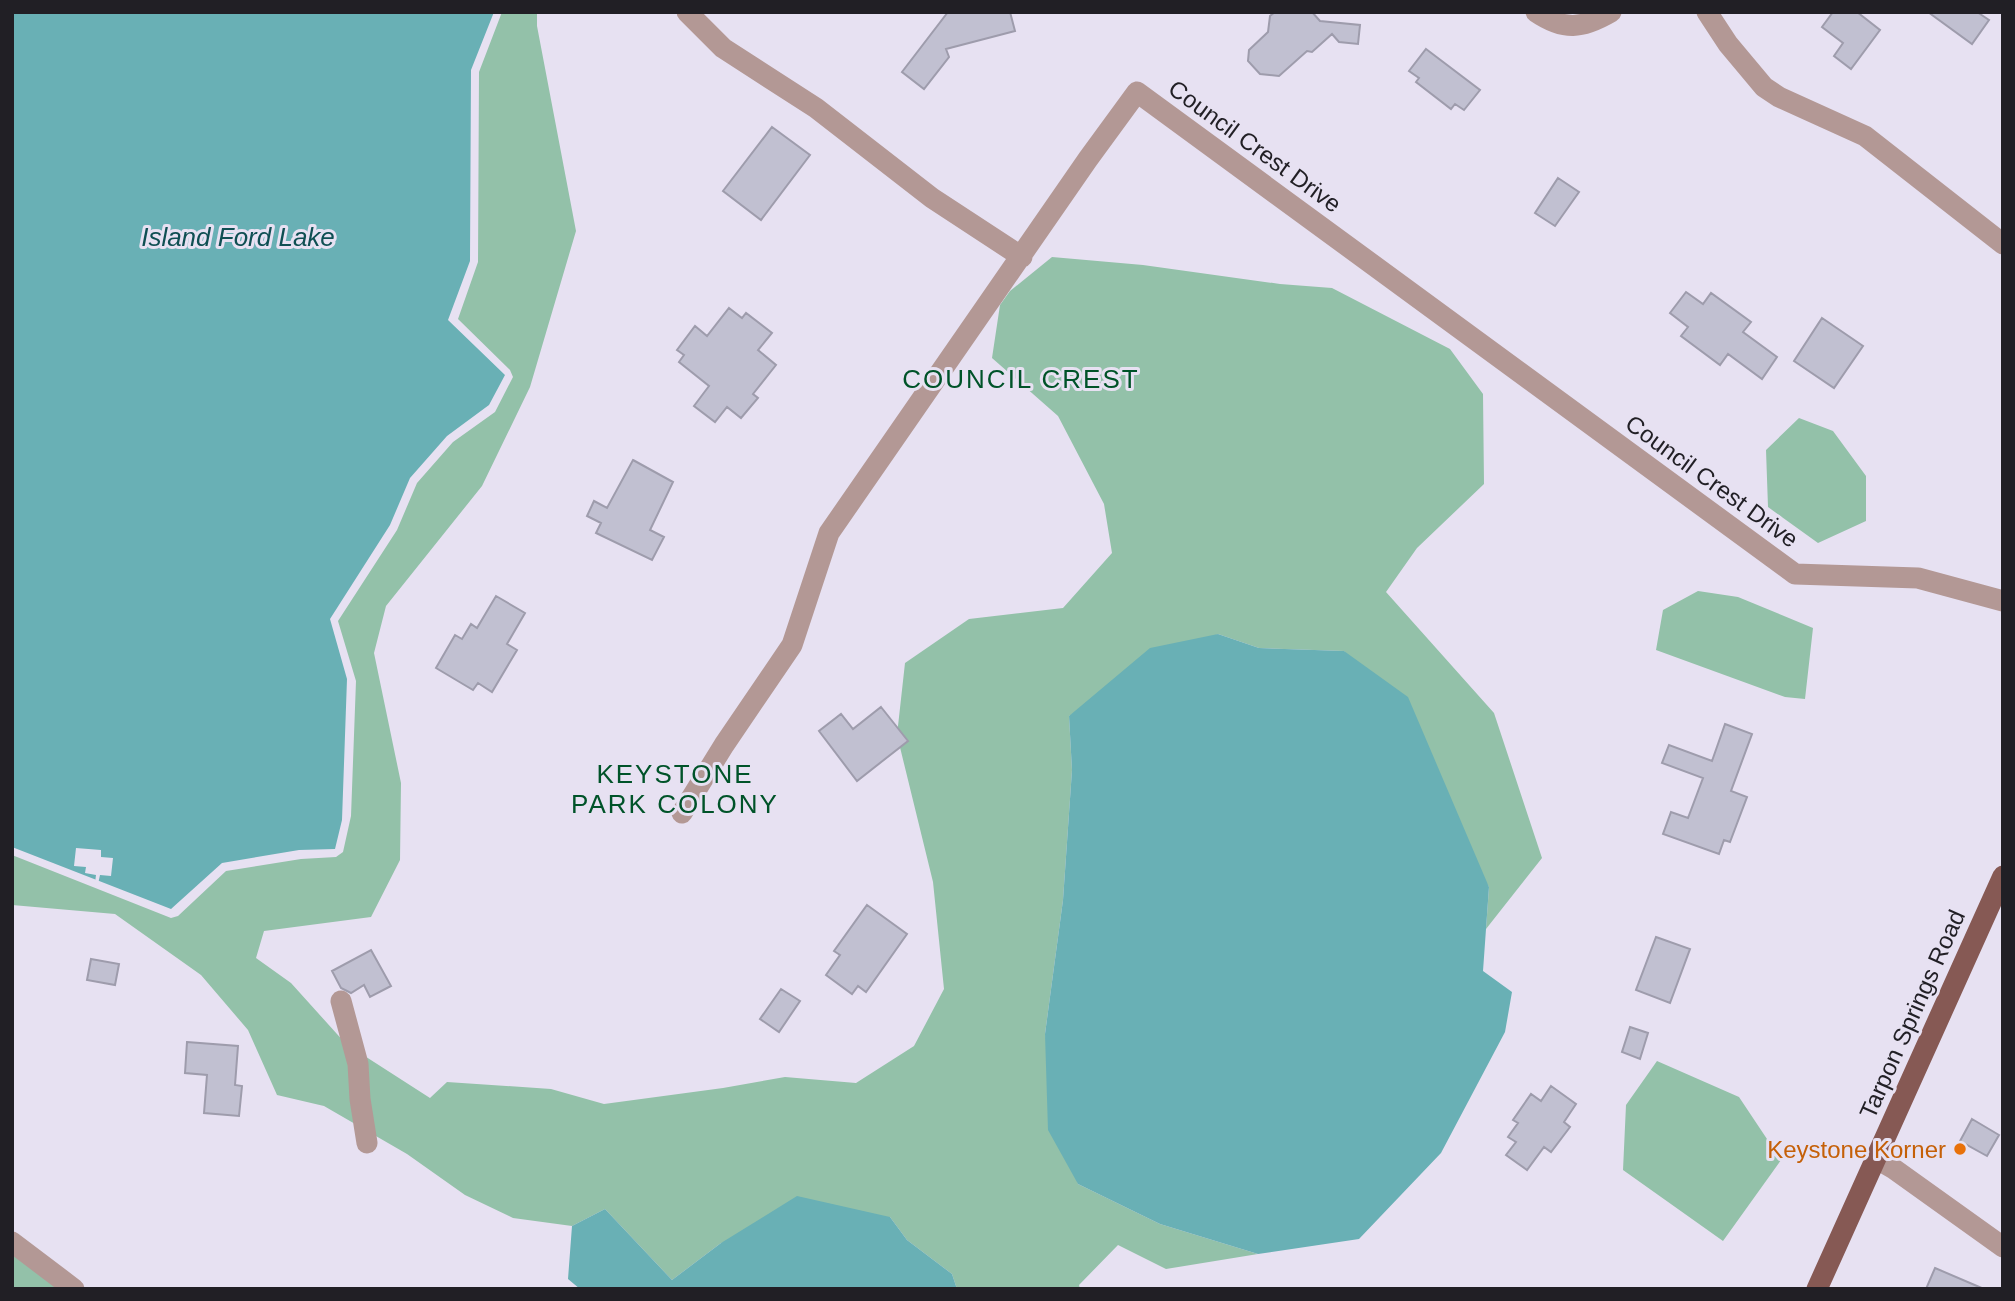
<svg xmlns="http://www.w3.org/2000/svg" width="2015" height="1301" font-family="Arial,sans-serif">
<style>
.green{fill:#93c1a9}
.water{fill:#69b0b5}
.pier{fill:#e7e1f2}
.building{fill:#c1c0d1;stroke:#9e9cac;stroke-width:2}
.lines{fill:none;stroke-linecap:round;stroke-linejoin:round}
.minor{stroke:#b39895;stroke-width:21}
.major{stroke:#865954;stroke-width:21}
.food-dot{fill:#e8710a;stroke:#e7e1f2;stroke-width:2.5}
.labels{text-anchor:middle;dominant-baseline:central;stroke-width:6;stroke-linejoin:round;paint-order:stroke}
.street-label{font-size:24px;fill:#211f25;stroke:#e7e1f2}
.food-label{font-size:24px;fill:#c56008;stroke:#e7e1f2;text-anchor:end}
.water-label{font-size:26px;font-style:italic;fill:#0f4f53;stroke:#e7e1f2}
.neighbourhood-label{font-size:26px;letter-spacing:2px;fill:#005329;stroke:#e7e1f2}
</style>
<rect width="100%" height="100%" fill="#e7e1f2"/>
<path class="green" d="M502 12H537V26L576 231 530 387 482 486 386 606 374 653 401 783 400 860 371 917 264 931 256 958 291 983 346 1044 430 1098 447 1082 551 1089 604 1104 723 1088 785 1077 856 1083 914 1046 944 989 933 882 897 735 905 663 969 619 1063 608 1112 553 1104 504 1058 416 992 358 1000 305 1010 291 1052 257 1143 265 1280 284 1332 288 1450 349 1483 394 1484 484 1417 548 1386 592 1494 713 1542 858 1486 929 1489 887 1344 651 1259 648 1218 634 1069 716 1072 770 1063 900 1045 1034 1078 1184 1160 1224 1258 1254 1166 1269 1118 1245 1079 1285 1080 1289H957L952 1274 907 1240 890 1217 721 1243 672 1280 605 1209 572 1226 513 1218 465 1195 407 1154 324 1106 277 1095 248 1030 201 975 115 914 12 905V855L171 918 178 916 226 871 301 859 336 857 343 852 351 816 356 681 338 621 397 530 417 483 453 442 495 412 513 377 510 370 458 319 478 262 479 72Z
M1799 418 1833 431 1866 476V521L1818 543 1768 507 1766 450Z
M1698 591 1738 597 1813 628 1805 699 1785 697 1656 650 1663 610Z
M1657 1061 1739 1097 1781 1160 1723 1241 1623 1170 1626 1105Z
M12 1253 58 1289H12Z"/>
<path class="water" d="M12 12H494L471 70 470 261 448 320 505 375 489 405 447 436 410 478 390 525 330 619 347 679 342 820 335 849 299 850 222 863 171 909 12 847Z
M1218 634 1259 648 1344 651 1408 697 1489 887 1483 971 1512 992 1505 1032 1441 1153 1359 1239 1258 1254 1160 1224 1078 1184 1048 1130 1045 1034 1063 900 1072 770 1069 716 1150 648Z
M797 1196 890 1217 907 1240 952 1274 957 1289H580L568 1279 572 1226 605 1209 672 1280 721 1243Z"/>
<path class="pier" d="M76 848 101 850V857L113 858 111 876 100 875 98 884 95 883 96 875 85 873 86 867 74 866Z"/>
<path class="building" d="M948 12H1010L1015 31 946 49 949 57 924 89 902 72Z
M1275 12H1312L1320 21 1360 25 1358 44 1339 42 1332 34 1312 52 1307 51 1279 76 1260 74 1248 61 1249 50 1268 32 1270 16Z
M1833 12H1857L1880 30 1851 69 1834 56 1843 43 1822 27Z
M1928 12H1977L1989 20 1972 44Z
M1426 49 1480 90 1464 110 1455 104 1451 109 1416 82 1419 78 1409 71Z
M772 127 810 155 761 220 723 191Z
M1558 178 1579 192 1555 226 1535 213Z
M1686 292 1703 304 1711 293 1751 322 1743 332 1777 357 1762 379 1728 354 1720 365 1681 336 1688 327 1670 313Z
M729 308 742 318 746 313 772 333 758 350 776 365 753 394 758 398 741 418 727 407 715 422 694 406 709 386 679 362 684 355 677 350 695 326 707 336Z
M1822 318 1863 346 1834 388 1794 361Z
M633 460 673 482 650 530 664 537 652 560 596 533 601 523 587 516 594 501 607 508Z
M496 596 525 613 507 644 517 650 492 692 478 683 473 690 436 668 455 635 462 639 471 624 477 628Z
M881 707 908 741 857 781 819 731 841 714 853 729Z
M1725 724 1752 734 1731 791 1747 797 1730 842 1724 840 1719 854 1663 834 1671 812 1688 818 1703 778 1662 763 1669 745 1712 761Z
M867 905 907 934 866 992 858 986 852 994 826 975 840 955 834 951Z
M1656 937 1690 949 1670 1003 1636 990Z
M371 950 391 986 370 997 364 985 351 993 341 988 332 971Z
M91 959 119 964 115 985 87 980Z
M781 989 800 1001 779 1032 760 1019Z
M1630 1027 1648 1033 1640 1059 1622 1052Z
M187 1042 238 1046 235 1085 242 1086 239 1116 204 1113 207 1075 185 1073Z
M1551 1086 1576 1104 1564 1122 1570 1127 1551 1152 1544 1147 1527 1170 1506 1155 1516 1142 1508 1137 1518 1123 1513 1120 1531 1094 1541 1101Z
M1972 1119 1999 1135 1987 1156 1960 1141Z
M1935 1268 1984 1289H1926Z"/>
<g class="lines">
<path class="minor" d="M687 12 723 48 816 108 932 198 1022 257
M1536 12C1564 31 1582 29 1611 12
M1707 12 1728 44 1764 87 1779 97 1865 136 2003 244
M682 813 724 745 792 645 829 533 1088 159 1137 92 1795 574 1918 578 2003 601
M341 1001 358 1064 360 1099 367 1143
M1875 1158 1894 1169 2003 1247
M12 1242 74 1289"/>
<path class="major" d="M1817 1289 2003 876"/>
</g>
<circle class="food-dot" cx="1960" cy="1149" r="7"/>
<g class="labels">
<g class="street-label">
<text transform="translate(1255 146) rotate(36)">Council Crest Drive</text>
<text transform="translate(1712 481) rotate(36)">Council Crest Drive</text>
<text transform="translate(1912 1014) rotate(-66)">Tarpon Springs Road</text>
</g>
<g class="food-label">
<text x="1946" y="1149">Keystone Korner</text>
</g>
<g class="water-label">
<text x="238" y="237">Island Ford Lake</text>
</g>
<g class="neighbourhood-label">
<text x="1021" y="379">COUNCIL CREST</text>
<text x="675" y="774">KEYSTONE<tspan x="675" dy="30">PARK COLONY</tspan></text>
</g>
</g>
<rect width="2015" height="1301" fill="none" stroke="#211f25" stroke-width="28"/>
</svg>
